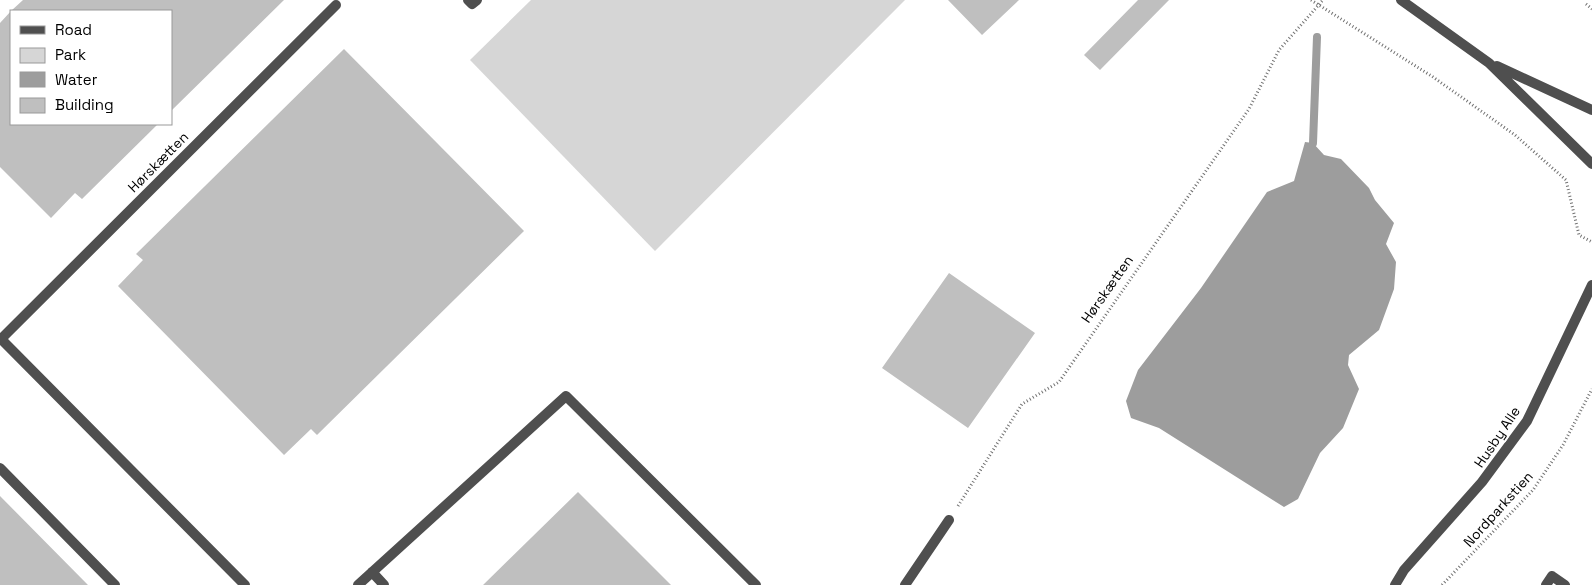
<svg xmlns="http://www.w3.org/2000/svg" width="1592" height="585" font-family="'Space Grotesk',sans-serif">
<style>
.green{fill:#d6d6d6}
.water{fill:#9d9d9d}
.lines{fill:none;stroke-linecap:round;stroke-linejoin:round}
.stream{stroke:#9d9d9d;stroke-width:8}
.building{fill:#bfbfbf}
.path{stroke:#717171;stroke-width:3;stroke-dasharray:1 2.5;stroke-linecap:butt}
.lane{stroke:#4f4f4f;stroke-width:10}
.street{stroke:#4f4f4f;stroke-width:10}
.labels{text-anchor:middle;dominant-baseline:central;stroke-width:4;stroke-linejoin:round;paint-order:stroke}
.street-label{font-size:14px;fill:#000;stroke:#fff}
</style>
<rect width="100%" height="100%" fill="#fff"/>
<path class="green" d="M531 0H905L655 251 470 60Z"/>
<path class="water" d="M1305 142 1313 143 1324 155 1341 159 1369 188 1375 200 1394 223 1386 244 1396 262 1394 289 1379 330 1349 355 1348 365 1359 389 1343 428 1320 453 1298 499 1284 507 1159 428 1131 418 1126 401 1138 370 1201 288 1267 192 1294 181Z"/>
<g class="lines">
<path class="stream" d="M1313 143 1317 37"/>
</g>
<path class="building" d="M23 0H284L171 111V11H11Z
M948 0H1019L982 35Z
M1138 0H1169L1100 70 1084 55Z
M11 11V124H158L82 199 75 193 51 218 0 167V23Z
M344 49 524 231 317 435 311 429 284 455 118 286 143 260 136 254Z
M949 273 1035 333 968 428 882 368Z
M578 492 671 585H483Z
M0 496 88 585H0Z"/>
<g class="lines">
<path class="path" d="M1311 0 1433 77 1515 135 1566 180 1579 235 1592 242
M1586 4 1592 9
M958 506 1022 404 1059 382 1249 109 1279 50 1323 0
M1442 585 1533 490 1563 445 1592 389"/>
<path class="lane" d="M468 0 472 4 477 0
M1 339 336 5
M0 468 115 585
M372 572 384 585
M358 585 566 396 756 585
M905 585 949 520
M1546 585 1552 576 1565 585"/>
<path class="street" d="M1401 0 1489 63 1592 164
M1497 66 1592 110
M0 338 245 585
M1395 585 1404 570 1482 482 1527 421 1592 285"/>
</g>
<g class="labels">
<g class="street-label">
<text transform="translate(158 162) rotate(-45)">Hørskætten</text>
<text transform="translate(1107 289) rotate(-55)">Hørskætten</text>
<text transform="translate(1497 437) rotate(-56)">Husby Alle</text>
<text transform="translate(1498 509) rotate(-48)">Nordparkstien</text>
</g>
</g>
<rect x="10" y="10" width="162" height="115" fill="#ffffff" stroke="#999999"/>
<rect x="20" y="26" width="25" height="8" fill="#4f4f4f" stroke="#999999"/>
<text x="55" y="35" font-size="15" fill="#000000">Road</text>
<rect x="20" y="48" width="25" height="15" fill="#d6d6d6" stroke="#999999"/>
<text x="55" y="60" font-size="15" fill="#000000">Park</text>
<rect x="20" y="72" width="25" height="15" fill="#9d9d9d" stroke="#999999"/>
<text x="55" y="85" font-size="15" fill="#000000">Water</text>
<rect x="20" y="98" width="25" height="15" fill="#bfbfbf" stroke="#999999"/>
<text x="55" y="110" font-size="15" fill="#000000">Building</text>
</svg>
